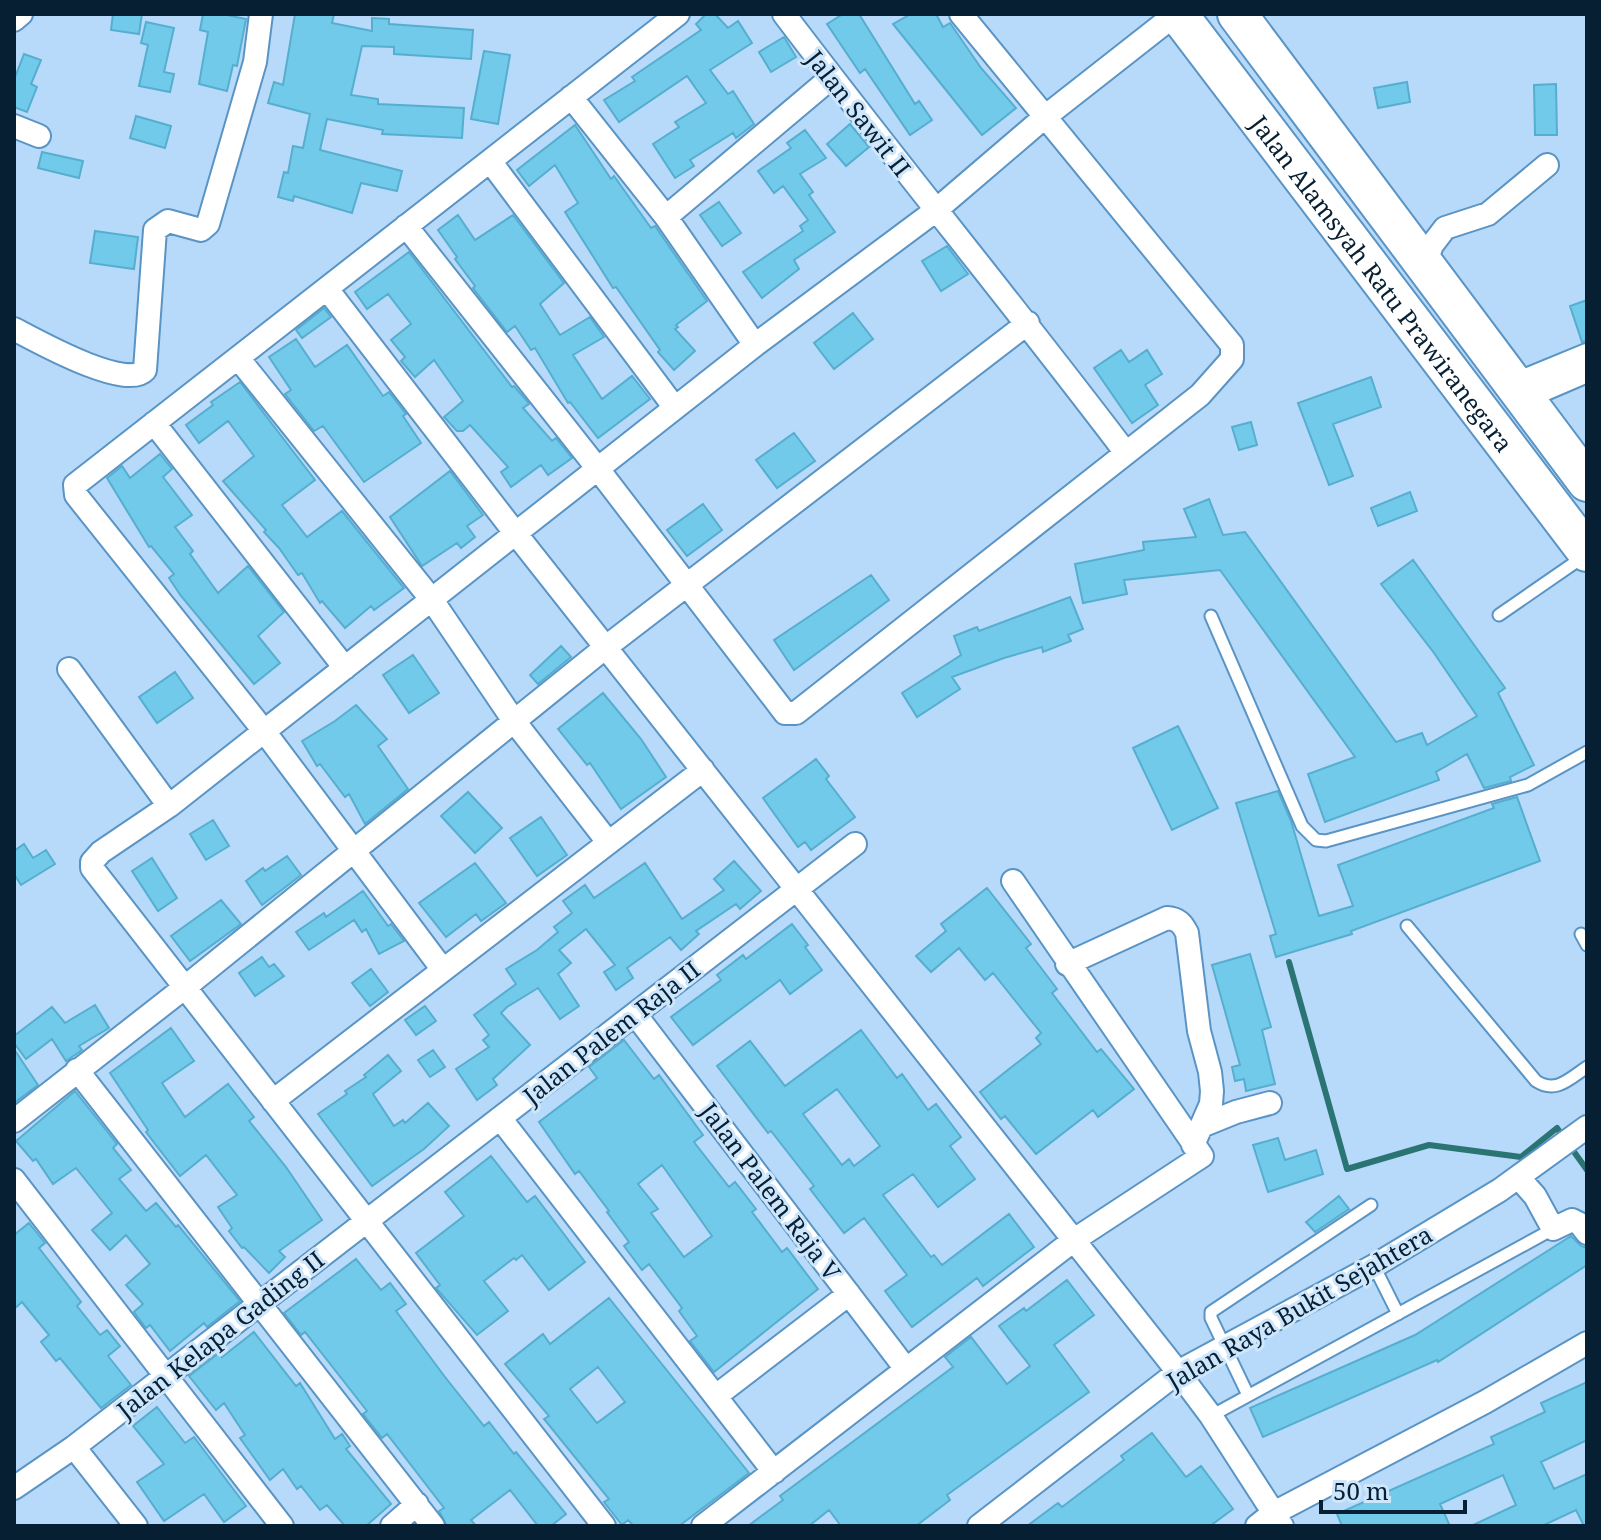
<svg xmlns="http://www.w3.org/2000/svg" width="1601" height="1540" font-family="'Noto Serif',serif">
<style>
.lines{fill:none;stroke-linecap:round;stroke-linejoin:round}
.stream{stroke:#2a7473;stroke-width:6}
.building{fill:#72caeb;stroke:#56aecf;stroke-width:2;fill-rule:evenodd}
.service-casing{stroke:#5994c5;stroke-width:15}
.minor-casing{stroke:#5994c5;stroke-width:26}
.trunk-casing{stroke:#5994c5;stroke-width:42}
.service{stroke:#fff;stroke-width:11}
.minor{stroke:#fff;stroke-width:22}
.trunk{stroke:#fff;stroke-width:38}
.labels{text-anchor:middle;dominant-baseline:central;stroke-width:6;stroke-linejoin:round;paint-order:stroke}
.street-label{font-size:24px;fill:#061f32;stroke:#cee6fb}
</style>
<rect width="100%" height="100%" fill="#b7dafa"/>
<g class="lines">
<path class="stream" d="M1289 962 1347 1169 1429 1145 1521 1157 1557 1128 1587 1170"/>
</g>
<path class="building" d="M113 14H142L139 34 111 30Z
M203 14H222L246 19 237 66 233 65 227 91 199 84 208 32 200 30Z
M295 14H334L332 23 372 31V18L389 19V24L473 30 471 59 394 54V47L362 46 351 95 378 99V104L464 108 462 138 382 134 383 130 327 119 320 150 402 171 397 191 361 183 352 213 294 196 293 201 278 197 284 172 288 173 293 146 303 148 310 114 268 103 274 82 283 85Z
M706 14H715L728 28 738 21 752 43 710 70 728 94 733 91 754 124 736 138 733 133 690 160 694 166 675 178 653 144 679 127 675 122 706 103 687 76 619 122 604 100 635 81 632 77 701 30 696 24Z
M843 14H859L915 104 919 101 932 120 910 135 865 69 860 73 827 24Z
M911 14H936L943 27 950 23 981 68 1016 108 982 135 893 24Z
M146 22 174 28 164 72 174 74 170 92 139 86 148 45 141 43Z
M784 37 796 57 771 72 759 52Z
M484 51 510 55 498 124 471 119Z
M24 54 41 60 31 84 37 87 27 112 14 107V80Z
M1407 82 1410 102 1378 108 1374 88Z
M1556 84 1557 135H1535L1534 85Z
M136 116 171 126 165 148 130 138Z
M850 124 869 147 846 166 827 144Z
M575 125 611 179 614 176 651 228 655 226 707 301 676 325 678 327 675 329 695 351 674 370 658 352 660 350 616 287 613 288 565 212 578 203 555 165 529 186 517 170Z
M805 130 826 158 800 174 813 192 809 195 835 232 794 260 799 269 762 298 743 272 803 231 800 226 808 220 783 186 774 193 758 171 791 148 787 143Z
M42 152 83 161 79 178 38 168Z
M719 202 741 233 722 246 700 215Z
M458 215 475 240 513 215 564 283 540 304 560 335 590 317 604 337 573 355 602 399 632 376 650 399 598 438 570 402 568 403 535 348 531 350 515 326 507 332 473 288 475 286 455 259 457 257 438 230Z
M95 231 138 237 134 269 90 263Z
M947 246 968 274 941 291 922 261Z
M409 252 512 387 514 386 526 400 529 404 523 408 552 441 556 438 572 458 548 475 541 465 511 487 501 472 508 467 470 425 463 431H457L444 417 463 401 434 360 415 377 401 361 405 357 391 340 411 324 388 294 367 309 355 292Z
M1587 300V341L1582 342 1570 306Z
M324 308 331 317 302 338 296 330Z
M853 313 873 339 834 369 814 343Z
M296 339 315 367 347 345 383 396 389 392 406 414 403 416 421 443 364 482 323 426 314 431 285 394 291 390 269 357Z
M1121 350 1129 362 1147 350 1162 374 1145 385 1158 405 1132 423 1094 368Z
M1371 377 1381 407 1333 424 1353 476 1329 485 1298 403Z
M240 382 315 480 282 505 307 537 342 511 404 588 374 610 371 606 345 628 322 601 320 603 302 573 298 575 279 548 264 532 266 530 223 481 254 456 228 421 199 443 186 425 213 405 211 402Z
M1251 422 1257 445 1239 450 1232 427Z
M794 433 815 461 777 488 756 460Z
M160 454 172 469 163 477 192 515 175 527 193 551 190 554 218 593 248 566 284 612 258 636 280 663 254 684 181 596 169 578 174 574 151 546 149 547 107 478 122 466 130 478Z
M450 471 483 515 467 526 475 537 461 548 457 543 422 566 390 517Z
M1410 492 1417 511 1378 526 1371 508Z
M1209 499 1223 535 1245 532 1396 742 1422 733 1427 745 1477 716 1434 653 1381 584 1413 560 1505 688 1498 693 1534 765 1510 777 1511 781 1484 788 1467 754 1436 772 1439 780 1325 822 1308 774 1355 757 1220 570 1124 580 1127 594 1083 603 1075 564 1144 550 1143 542 1196 537 1184 509Z
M703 504 722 530 687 556 667 530Z
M871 575 889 600 794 670 774 640Z
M1070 597 1083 629 1068 635 1071 641 1043 652 1042 647 1004 658 952 677 960 689 917 717 902 693 961 655 954 636 977 627 979 631Z
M561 646 571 657 538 684 530 675Z
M413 655 439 693 409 713 383 675Z
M175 672 193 698 157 723 139 697Z
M603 693 641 739 666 777 621 809 590 763 587 765 558 729Z
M356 705 387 739 378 746 408 789 365 824 349 794 345 797 320 764 317 766 302 741 335 721Z
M1178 726 1218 808 1172 830 1133 748Z
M816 759 829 776 826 779 855 817 811 850 805 842 798 847 763 798Z
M1278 791 1291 821 1319 916 1353 906 1338 865 1494 808 1492 804 1517 797 1540 861 1351 931 1352 934 1276 957 1270 936 1276 934 1236 803Z
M468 792 502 828 475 853 441 816Z
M541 817 567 855 537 876 510 838Z
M213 820 229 846 206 860 190 834Z
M24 844 33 858 46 850 55 864 21 885 14 874V851Z
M287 856 301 875 262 905 246 881 263 868 265 871Z
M152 858 177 898 158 911 132 871Z
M734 861 761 891 740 909 736 904 696 931 699 934 681 950 670 937 627 968 633 978 616 990 604 972 615 965 586 929 559 950 571 963 558 974 579 1006 560 1019 538 988 507 1007 501 1013 530 1045 493 1079 497 1085 477 1100 456 1069 489 1047 483 1040 489 1035 474 1015 516 984 506 969 537 950 558 932 554 927 572 913 563 901 585 885 594 898 645 863 682 919 724 890 714 879Z
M475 863 506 903 481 921 476 914 446 937 419 903Z
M987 888 1031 944 1026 948 1057 989 1052 993 1097 1052 1101 1049 1134 1089 1098 1117 1093 1110 1036 1154 1005 1116 1001 1119 980 1092 1041 1044 1036 1038 1041 1033 993 973 985 980 959 948 931 972 916 956 946 931 941 924Z
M363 891 388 926 391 924 404 941 379 954 366 929 362 932 354 920 309 950 296 932 324 913 326 917Z
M221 900 241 924 190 961 171 936Z
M792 924 808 945 805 947 822 970 790 994 780 980 693 1045 671 1017 721 980 717 975 743 955 746 959Z
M1250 954 1271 1027 1262 1030 1275 1084 1246 1091 1244 1079 1235 1081 1232 1067 1240 1065 1212 965Z
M262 957 269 967 274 964 284 976 255 996 239 973Z
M371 969 388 992 370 1006 352 983Z
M95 1005 109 1028 79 1046 82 1050 66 1061 52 1039 26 1059 14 1043V1036L52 1007 65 1023Z
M425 1006 436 1021 416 1035 405 1020Z
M171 1028 194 1061 162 1083 185 1117 228 1084 254 1117 249 1121 286 1167 322 1220 279 1251 285 1257 269 1273 244 1247 242 1248 229 1231 232 1228 218 1207 237 1195 206 1155 180 1176 146 1132 148 1130 110 1073Z
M861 1030 897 1078 902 1074 928 1110 936 1104 961 1137 950 1146 975 1179 938 1207 913 1174 883 1195 931 1257 934 1255 942 1265 1009 1214 1034 1247 983 1286 977 1278 912 1327 885 1291 907 1275 864 1218 844 1233 810 1189 814 1186 771 1131 768 1133 717 1066 750 1041 785 1086ZM837 1089 880 1146 854 1166 849 1159 842 1165 803 1114Z
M624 1040 654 1079 659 1075 703 1135 694 1142 729 1187 735 1182 756 1209 752 1212 782 1252 787 1248 818 1289 714 1372 690 1341 697 1336 679 1311 682 1308 649 1264 642 1270 624 1246 629 1242 607 1212 609 1211 579 1171 575 1174 539 1122 597 1078 589 1067ZM662 1165 712 1236 684 1257 651 1213 658 1209 638 1184Z
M14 1049 38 1085 14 1103Z
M433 1050 445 1067 430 1077 418 1060Z
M388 1055 401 1071 373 1094 394 1126 403 1120 405 1123 428 1103 449 1126 424 1149 372 1186 318 1114 347 1094 345 1091 366 1077 364 1075Z
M75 1091 117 1144 113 1148 131 1170 119 1179 146 1211 156 1203 176 1227 178 1225 240 1301 207 1327 204 1323 170 1351 150 1325 146 1328 134 1312 143 1304 126 1285 150 1264 126 1235 110 1250 92 1230 112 1213 76 1168 53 1184 36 1159 33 1161 16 1141Z
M1278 1138 1285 1160 1316 1150 1323 1174 1268 1192 1253 1145Z
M491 1156 527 1202 535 1196 585 1262 549 1290 522 1255 516 1260 514 1258 484 1281 508 1311 477 1335 436 1288 440 1285 416 1253 464 1216 445 1192Z
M1339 1196 1349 1209 1315 1232 1306 1222Z
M29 1223 45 1243 39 1248 81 1302 77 1306 100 1335 107 1330 120 1346 108 1356 131 1385 101 1408 60 1358 56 1361 41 1342 49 1335 22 1302 14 1309V1235Z
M1571 1236 1581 1246 1587 1248V1265L1438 1362 1437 1360 1263 1437 1250 1408 1415 1335Z
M356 1259 381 1290 390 1283 406 1304 396 1311 445 1377 484 1426 489 1422 514 1454 516 1452 566 1514 551 1526H538L510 1490 471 1520 476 1526H447L439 1511 444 1508 387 1434 382 1438 363 1414 367 1411 305 1332 301 1335 284 1313Z
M1067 1280 1094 1315 1054 1345 1089 1392 947 1495 950 1500 916 1526H841L829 1510 809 1526H748L783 1500 780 1496 953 1367 945 1357 971 1337 1007 1384 1030 1366 999 1326 1024 1308 1026 1311Z
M609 1298 749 1473 679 1526H634L628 1520 622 1525 604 1502 609 1499 544 1419 549 1416 505 1364 543 1334 550 1344ZM598 1367 625 1402 597 1423 570 1389Z
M254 1332 296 1386 300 1383 335 1439 342 1434 350 1446 346 1449 391 1504 366 1526H345L327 1505 320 1510 301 1486 297 1489 283 1469 270 1480 240 1438 245 1435 224 1403 216 1410 189 1376 219 1353 222 1357Z
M1587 1382V1440L1541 1462 1554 1489 1587 1474V1526H1584L1576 1510 1542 1526H1471L1516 1505 1503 1475 1440 1504 1450 1526H1342L1337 1514 1494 1444 1491 1437 1545 1412 1541 1403Z
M157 1407 185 1443 194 1437 246 1506 224 1522 204 1494 164 1521 137 1482 164 1464 133 1426Z
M1152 1433 1186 1477 1201 1466 1233 1509 1210 1526H1027L1058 1503 1062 1507 1124 1460 1121 1456Z"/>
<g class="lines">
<g class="service-casing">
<path id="service" d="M1499 615 1583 557
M1211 616 1302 826 1316 840 1326 841 1528 785 1587 752
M1407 926 1536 1081C1556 1094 1569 1079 1587 1067
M1581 934 1587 945
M1374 1266 1398 1314
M1248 1395 1211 1318V1312L1371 1205
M1211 1416 1553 1229"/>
</g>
<g class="minor-casing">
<path id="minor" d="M784 14C896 162 1014 305 1126 453
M14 20 21 14
M571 97 666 217 755 345
M14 126 39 136
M490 161 675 408
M666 217 832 77
M406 226 598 469 785 713H796L1200 395 1232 359V345L961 14
M1424 267 1432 245 1445 228 1488 214 1547 165
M327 289 516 534 1178 1372 1211 1416 1282 1526
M14 329C37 341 126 391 145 370L155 230 168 221 201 230 208 224 255 62 261 14
M238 358 432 600 514 721 608 842
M1514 385 1587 355
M1524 398 1587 371
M154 423 345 668
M69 669 169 806
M1067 964 1167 918C1178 919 1182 923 1187 933L1199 1031 1210 1072 1212 1091 1211 1104 1193 1145
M443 970 264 731 76 495 75 485 678 14
M635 1014 906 1369
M77 1070 433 1526
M273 1101 703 770
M500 1118 774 1472
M14 1121 184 988 606 647 1028 323
M1204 1125 1236 1112 1270 1103
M1519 1178 1535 1196 1553 1229 1572 1220 1580 1224 1587 1233
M14 1180 282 1526
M716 1396 849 1294
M74 1447 136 1526
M14 1488 74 1447 855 844
M392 1526 417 1504
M604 1526 92 868V862L101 852 169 806 755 345 935 211 1046 116 1176 14
M703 1526 1074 1240 1202 1156 1013 881
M979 1526 1178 1372 1374 1266 1500 1190 1587 1127
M1257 1526 1272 1514 1485 1402 1587 1343"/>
</g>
<g class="trunk-casing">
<g id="trunk">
<path id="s1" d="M1178 14 1587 552"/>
<path d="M1237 14 1587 482"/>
</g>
</g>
<use href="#service" class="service"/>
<use href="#minor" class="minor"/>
<use href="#trunk" class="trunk"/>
</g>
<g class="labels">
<g class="street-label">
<text transform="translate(859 113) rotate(52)">Jalan Sawit II</text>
<text stroke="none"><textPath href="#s1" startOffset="338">Jalan Alamsyah Ratu Prawiranegara</textPath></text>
<text transform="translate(611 1032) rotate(-38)">Jalan Palem Raja II</text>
<text transform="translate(771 1191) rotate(53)">Jalan Palem Raja V</text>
<text transform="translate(1299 1307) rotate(-30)">Jalan Raya Bukit Sejahtera</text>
<text transform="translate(220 1334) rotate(-38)">Jalan Kelapa Gading II</text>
</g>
</g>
<rect width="1601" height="1540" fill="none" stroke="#061f32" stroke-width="32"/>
<path d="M1321 1500v12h144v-12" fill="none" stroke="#061f32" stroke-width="4"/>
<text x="1333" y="1500" font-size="24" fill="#061f32" stroke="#cee6fb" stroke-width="6" paint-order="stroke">50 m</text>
</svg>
